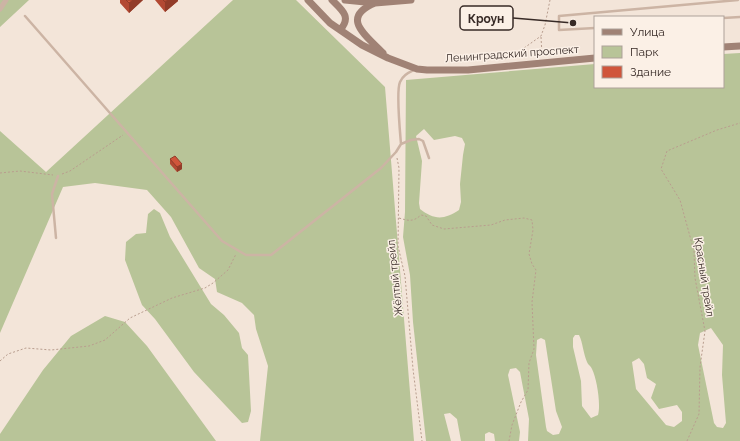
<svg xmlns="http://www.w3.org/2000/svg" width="740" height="441" font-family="Raleway,sans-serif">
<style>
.green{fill:#b8c498;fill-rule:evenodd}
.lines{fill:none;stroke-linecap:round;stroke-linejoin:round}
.path{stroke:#b89d8e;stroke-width:1;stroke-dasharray:2 2;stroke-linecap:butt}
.lane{stroke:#ccb4a4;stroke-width:2.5}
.street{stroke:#ccb4a4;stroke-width:5}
.secondary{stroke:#a08275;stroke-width:7}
.wall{fill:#b34933}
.shaded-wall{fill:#923c29}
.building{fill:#d0553b;stroke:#923c29}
.labels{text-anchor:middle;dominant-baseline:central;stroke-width:3;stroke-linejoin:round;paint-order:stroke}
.street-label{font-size:11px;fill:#372a26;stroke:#fbf0e6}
.leader{fill:none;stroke:#372a26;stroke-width:1.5}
.callout-dot{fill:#372a26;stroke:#fbf0e6;stroke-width:1.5}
.callout{fill:#fbf0e6;stroke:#372a26;stroke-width:1.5}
.callout-label{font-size:12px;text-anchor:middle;font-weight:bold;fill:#372a26}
</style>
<rect width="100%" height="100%" fill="#f3e5d9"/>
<path class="green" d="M0 0H29L0 27Z
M233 0H296L385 87 414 441H260L268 366 256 329 254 315 242 303 217 292 215 279 199 268 171 217 147 190 95 183 63 187 0 333V131L46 172Z
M740 53V441H528L529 419 520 372 516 368 510 369 508 375 520 432 519 441H495L494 434 489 432 485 434V441H461L457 419 450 413 444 414 451 441H426L413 322 410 275 403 237 405 212 406 80 595 64V87H723V54ZM424 129 434 140 455 136 462 138 465 144 463 155 460 184 461 202 459 210C444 220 434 220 420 209L419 203 422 161 416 136ZM711 328 723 345 722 375 726 423 723 428 717 427 714 423 698 345 700 333ZM575 335H579C583 343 583 353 587 362 588 365 591 366 592 369 597 379 601 405 598 415L591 418 582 406 581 381 573 347V338ZM541 338 545 340 556 411 562 427 559 434 553 435 547 431 546 427 536 355 537 340ZM639 358 644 364 647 378 656 384 651 398 659 409 677 405 682 412V421L674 427 666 425 636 389 632 362Z
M154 209 160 213 170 237 211 304 224 315 239 333 242 348 248 355 251 411 248 422 242 423 194 372 155 319 142 305 125 260 126 242 136 234 146 233 148 214Z
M105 316 125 322 147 346 216 441H0V434L43 370 71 336Z"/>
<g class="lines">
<path class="path" d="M541 37 542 55
M505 60 511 53H517L541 36 545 25 550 0
M397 158 399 168 398 246 405 276 413 369 422 441
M0 173 20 171 53 175
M62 174 70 171 123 135
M399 218C409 221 413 222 421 215L426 216 432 225 444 229 491 225 505 220 524 218 532 220 533 230 529 254 532 264 536 270 532 302 534 349 529 363 528 390 521 402 512 425 509 441
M0 361 8 354 26 348 51 350 89 346 105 340 130 318 172 298 205 288 213 283 228 270 236 254
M687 441 699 414 700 367 705 331 695 278 694 251 680 200 661 169 667 151 717 130 740 123"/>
<path class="lane" d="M25 16 222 241 246 255H271L381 168 396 152 401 144 411 140 419 139 423 141 429 158
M723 18 740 17
M595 28 559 30V16L738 0
M401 144C400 132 396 91 400 82 403 75 408 73 414 70
M56 238 52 194 58 176"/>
<path class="street" d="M0 9 6 0"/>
<path class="secondary" d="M308 0 330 23 362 45 388 58 417 69 427 70H468L595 58
M332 0C342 10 352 17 340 30
M345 0 375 3 411 0
M375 3C339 18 367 36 383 53
M723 47 740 46"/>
</g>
<path class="wall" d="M120 0H143L129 13 120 3Z
M155 0H178V1L165 12Z
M170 159 182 169 177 172 170 164Z"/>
<path class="shaded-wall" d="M133 0H143L129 13V3Z
M168 0H178V1L165 12V2Z
M182 164V169L177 172V167Z"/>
<path class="building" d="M126 0H133L129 3Z
M163 0H168L165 2Z
M175 156 182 164 177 167 170 159Z"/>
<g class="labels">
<g class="street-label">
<text transform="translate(512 54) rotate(-4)">Ленинградский проспект</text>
<text transform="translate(704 277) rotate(81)">Красный трейл</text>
<text transform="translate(395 278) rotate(-96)">Жёлтый трейл</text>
</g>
</g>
<path class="leader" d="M573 23L513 18"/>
<circle class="callout-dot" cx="573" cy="23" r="4"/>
<rect class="callout" x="460" y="6" width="53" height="24" rx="4"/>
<g class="callout-label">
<text x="486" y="23">Кроун</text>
</g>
<rect x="594" y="16" width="130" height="72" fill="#fbf0e6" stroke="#ada199"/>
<rect x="602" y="29" width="20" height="6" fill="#a08275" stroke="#ada199"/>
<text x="630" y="36" font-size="12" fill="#372a26">Улица</text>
<rect x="602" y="46" width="20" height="12" fill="#b8c498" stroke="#ada199"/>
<text x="630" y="56" font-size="12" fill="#372a26">Парк</text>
<rect x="602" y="66" width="20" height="12" fill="#d0553b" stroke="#ada199"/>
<text x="630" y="76" font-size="12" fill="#372a26">Здание</text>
</svg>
